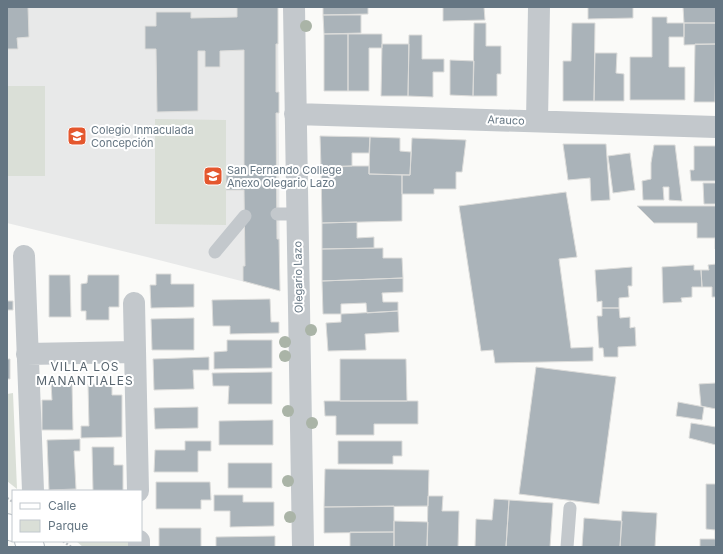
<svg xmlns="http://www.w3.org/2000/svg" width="723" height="554" font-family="Inter,sans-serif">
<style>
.built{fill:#e8e9e9}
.green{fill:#dadfd7}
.building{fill:#aab3b9;stroke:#dcdcda}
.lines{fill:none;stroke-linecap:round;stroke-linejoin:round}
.secondary-casing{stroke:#b3babf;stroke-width:24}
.path{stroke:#bbbfc2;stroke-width:2.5;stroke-dasharray:2 2;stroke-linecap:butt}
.lane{stroke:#c3c8cc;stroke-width:13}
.street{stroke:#c3c8cc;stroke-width:22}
.secondary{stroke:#fff;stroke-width:22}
.tree{fill:#aab4a7}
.labels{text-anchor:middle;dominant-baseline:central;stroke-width:4;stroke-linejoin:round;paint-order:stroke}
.street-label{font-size:11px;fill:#657683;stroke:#fff}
.poi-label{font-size:11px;fill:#657683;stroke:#fff;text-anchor:start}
.neighbourhood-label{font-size:12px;letter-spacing:1px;fill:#57646e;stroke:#fff}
</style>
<rect width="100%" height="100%" fill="#fafaf8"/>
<path class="built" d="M7 7H278L280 291 147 257 7 223Z"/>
<path class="green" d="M7 86H45V176H7Z
M155 119 226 120V225L155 224Z
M13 393 17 489 7 481V394Z
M76 541H130V547H83Z"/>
<path class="building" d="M7 7H28L29 37 17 38 18 49H7Z
M237 7H278V44H276V92H279V113H276L277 239H279L280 291 243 281V266H245L244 190H226V175H244V50L220 51V67H205V51H198V111L157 112 156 49H145V26H156V12H191V18L237 17Z
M323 7H368V14L323 15Z
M443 7H484L485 20 443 21Z
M588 7H633V18L588 19Z
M683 7H716V23H684Z
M323 15H361V33L324 34Z
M652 17H667V23H684V37H669V67H685V100H630V57H652Z
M474 23H486V46H501V74H497V96H473Z
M572 23H595L594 101H563V61H571Z
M684 23H716V44L684 45Z
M324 34H348V91H324Z
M348 34H382V48H369V91H348Z
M409 35H422V59H444V72H433V97L408 96Z
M382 44H409L408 96H381Z
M695 44H716L715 102H694Z
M595 53H617L616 73 624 74V101H594Z
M450 60 474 61 473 96 450 95Z
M320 136 370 137 369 153H352V166L321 167Z
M370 137 400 138V151L411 152 410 175 369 174Z
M412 138 466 140 462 172H456V189H434V194H402V175H410Z
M563 144H606L610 200 591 201 590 178 568 180Z
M654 145H675L682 201 669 200V187H663L664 200H643L642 181 651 179V163Z
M694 146H716V181H691L690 170H694Z
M630 153 635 190 613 193 608 156Z
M352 166H369V174L402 175V221L322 223 321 167Z
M703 183H716V204H704Z
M566 192 577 257 559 259 571 348 593 347V361L495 363 493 350 481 351 459 206Z
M637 206H716V249H715V238H697V223H654Z
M357 222V238L374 237V248L322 249V223Z
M383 248V258H402L403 278 322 281V249Z
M716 264V297H712V287H702L701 270H709L708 265Z
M694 265V270H701L702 287H692V297L681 298 682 302 663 303 662 267Z
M632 267V286H628L629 297 619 298V308H602V301L597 302 595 270Z
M156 274H171V284H194V307L151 308 150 285H156Z
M49 275H70L71 317H49Z
M88 275H119V307H109V320H86V311H81V284L87 283Z
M403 278V292L382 293 383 302H398V311L367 313 366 303 341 304V314H323L322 281Z
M270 299 271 322H279V333L230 334V326H213L212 300Z
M7 301H13V310H7Z
M602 308H619L620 318 630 317V328L635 327 636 346 618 347V357H604L603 348H599L597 316H602Z
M398 311 399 332 365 334 366 350 328 351 326 323 341 322V314Z
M194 318V350H152L151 319Z
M227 340H272V368L214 369V352L227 351Z
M209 357V370H193L194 389 154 390 153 359Z
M7 359H10V379H7Z
M340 359H406L407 401H340Z
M536 367 616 377 599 504 519 494Z
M272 372V404H228L229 386H213L212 373Z
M51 383H72L73 430H42V400H52Z
M716 383V409L701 406 699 384Z
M88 384H112V395H122V437L81 438V426H89Z
M324 401H418V424H374V435H336V416H325Z
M678 402 704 407 702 420 676 416Z
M198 407V428L155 429 154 408Z
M273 420V445H219V421Z
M691 423 716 427V445L689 438Z
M80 439V451H74L76 489 49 490 47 440Z
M185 441H211V451H198V472H154L155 450H185Z
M338 441H402V456H393V464H338Z
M92 447H114V465H123V491H93Z
M228 463H272V488H228Z
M325 469 429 470 428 506 324 507Z
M156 482H210L211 500H201V509H156Z
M706 484H716V547H700V539H715V530L706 529Z
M214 495H243V502H274V526L230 527V511H214Z
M428 496H443L442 511H459L458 547H427Z
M494 499 509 500 506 547H475L476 519 492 520Z
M509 500 553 503 550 547H506Z
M394 506V532L324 533V507Z
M622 511 657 513 655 547H620Z
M584 518 622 521 620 547H582Z
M394 521 428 522 427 547H394Z
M159 528H201V547H159Z
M350 532H394V547H350Z
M275 536V547H216V537Z"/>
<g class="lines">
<g class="secondary-casing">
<path id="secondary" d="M7 525 13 530
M26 541 33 547"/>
</g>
<path class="path" d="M7 498 13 502
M63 541 71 547"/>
<path class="lane" d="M277 214H297
M215 252 245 216
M567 547 570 508"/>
<path class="street" d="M294 7 303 547
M295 114 716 127
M537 121 539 7
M24 256 33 491
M134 303 138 491
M27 354 135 352
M139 541V547"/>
<use href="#secondary" class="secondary"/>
</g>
<g class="tree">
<circle cx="306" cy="26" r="6"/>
<circle cx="311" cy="330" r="6"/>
<circle cx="285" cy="342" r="6"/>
<circle cx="285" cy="356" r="6"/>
<circle cx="288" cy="411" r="6"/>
<circle cx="312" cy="423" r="6"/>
<circle cx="288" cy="481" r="6"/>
<circle cx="290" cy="517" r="6"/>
</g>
<defs>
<g id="school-square" transform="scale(1)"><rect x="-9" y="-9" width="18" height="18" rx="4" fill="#e4572e" stroke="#fff"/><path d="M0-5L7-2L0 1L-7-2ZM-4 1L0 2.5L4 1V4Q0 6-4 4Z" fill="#fff"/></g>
</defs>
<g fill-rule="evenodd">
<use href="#school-square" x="77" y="136"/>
<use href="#school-square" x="213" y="176"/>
</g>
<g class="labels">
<g class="street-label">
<text transform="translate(506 120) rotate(2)">Arauco</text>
<text transform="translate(298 277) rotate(-91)">Olegario Lazo</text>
</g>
<g class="poi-label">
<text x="91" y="130">Colegio Inmaculada<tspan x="91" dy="13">Concepción</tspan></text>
<text x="227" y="170">San Fernando College<tspan x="227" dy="13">Anexo Olegario Lazo</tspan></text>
</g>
<g class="neighbourhood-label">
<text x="85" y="366">VILLA LOS<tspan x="85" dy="14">MANANTIALES</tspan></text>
</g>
</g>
<rect width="723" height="554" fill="none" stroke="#657683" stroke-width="16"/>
<rect x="12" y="490" width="130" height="52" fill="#ffffff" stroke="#c1c8cd"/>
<rect x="20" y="503" width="20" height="6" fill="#ffffff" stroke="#c1c8cd"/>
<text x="48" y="510" font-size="12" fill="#657683">Calle</text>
<rect x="20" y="520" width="20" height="12" fill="#dadfd7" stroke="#c1c8cd"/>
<text x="48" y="530" font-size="12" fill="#657683">Parque</text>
</svg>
